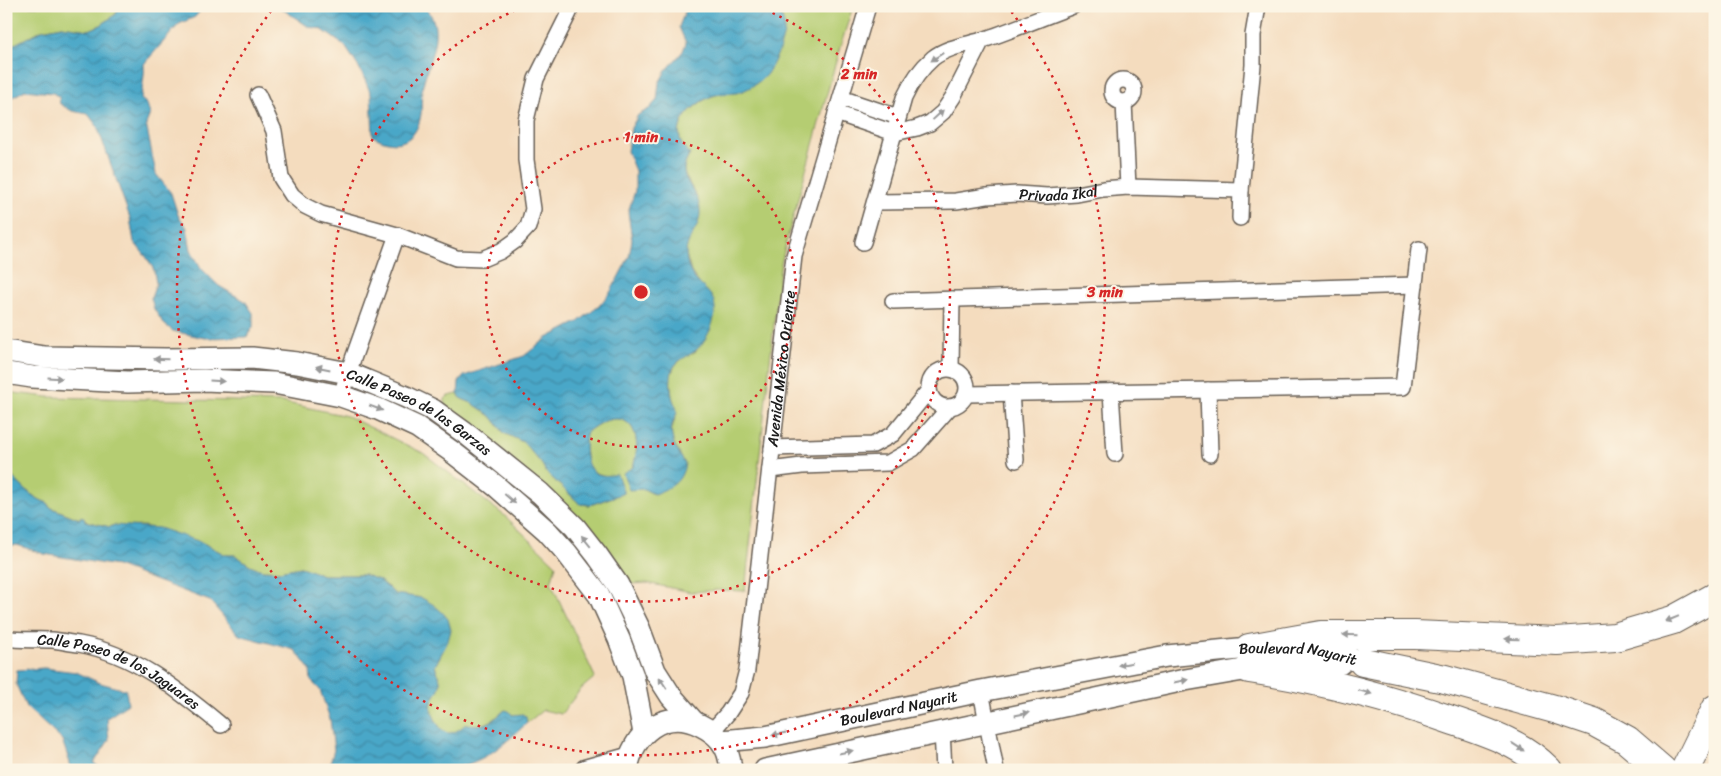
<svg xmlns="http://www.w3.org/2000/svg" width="1721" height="776" font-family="Sriracha,sans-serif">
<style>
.green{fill:#b5cd72;stroke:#687447}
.water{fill:url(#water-waves);stroke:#336272}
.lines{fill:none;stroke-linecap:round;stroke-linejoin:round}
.street-casing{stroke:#685f55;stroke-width:18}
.secondary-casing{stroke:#685f55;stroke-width:24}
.highway-casing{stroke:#685f55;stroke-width:30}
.street{stroke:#fff;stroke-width:15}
.secondary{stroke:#fff;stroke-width:21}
.highway{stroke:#fff;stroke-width:28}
.oneway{fill:#999}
.ring{fill:none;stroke:#d62828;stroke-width:2.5;stroke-dasharray:2.5 5}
.labels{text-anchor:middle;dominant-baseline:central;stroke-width:4;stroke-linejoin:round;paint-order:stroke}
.street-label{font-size:15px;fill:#1c1c1c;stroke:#fcf5e5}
.centre{fill:#d62828;stroke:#fcf5e5;stroke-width:2.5}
.ring-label{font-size:15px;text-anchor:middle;font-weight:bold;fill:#d62828;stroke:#fcf5e5;stroke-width:4;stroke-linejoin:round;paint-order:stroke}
</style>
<defs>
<pattern id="water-waves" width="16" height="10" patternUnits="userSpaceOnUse" patternTransform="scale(1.25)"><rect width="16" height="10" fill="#4aa7c8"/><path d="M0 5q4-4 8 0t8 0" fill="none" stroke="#3d87a2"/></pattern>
</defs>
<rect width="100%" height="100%" fill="#fcf5e5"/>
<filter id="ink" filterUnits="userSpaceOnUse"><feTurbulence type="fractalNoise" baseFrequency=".02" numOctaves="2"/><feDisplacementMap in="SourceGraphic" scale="10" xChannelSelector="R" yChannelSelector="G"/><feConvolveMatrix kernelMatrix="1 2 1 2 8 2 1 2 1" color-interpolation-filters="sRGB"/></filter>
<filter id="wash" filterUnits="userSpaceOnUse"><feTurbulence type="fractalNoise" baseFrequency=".0096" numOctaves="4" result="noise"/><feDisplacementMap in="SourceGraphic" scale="20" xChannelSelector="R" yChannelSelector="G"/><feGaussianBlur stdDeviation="1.12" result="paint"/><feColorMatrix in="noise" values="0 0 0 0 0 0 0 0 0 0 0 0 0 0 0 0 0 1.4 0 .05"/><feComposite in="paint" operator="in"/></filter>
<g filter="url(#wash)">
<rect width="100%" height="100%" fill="#f4dcbe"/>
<path class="green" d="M6 6H120L116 14 101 25 89 30 62 26 42 30 15 44 6 43Z
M779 6H853L838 54 787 239 780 269 745 591 718 590 691 592 647 583 630 584 621 581 445 407V399L448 396 458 394 462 399 472 403 491 416 504 433 523 442 541 463 547 473 580 504 590 505 624 493 608 477 591 471 587 464 585 446 586 433C622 402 646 426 633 467L644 489 654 494 685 464 673 442 671 432 677 411 672 397 670 377 675 365 684 357 695 352 711 329 699 283 691 272 686 254 687 242 698 224 696 196 684 173 685 164 690 154C687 151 682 146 681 142 673 122 695 104 710 97 722 92 735 93 748 88L784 25 780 17Z
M6 392 48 397 282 402 347 416 423 453 505 516 556 565 551 583 595 677 581 689 561 714 543 710 527 723 526 717 512 715 505 710C489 723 488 726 466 724 453 735 445 739 436 721 433 715 430 709 432 702 434 695 441 690 440 681 440 676 436 670 435 666L448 641 422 598 395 594 388 587 365 575H323L301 567 279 571 262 570 250 565 235 555H226L201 542 144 526 119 527 114 525 110 527 85 521 49 507 48 503C32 499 18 482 6 471Z"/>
<path class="water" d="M120 6H204L195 17 179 24 144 64C145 77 142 86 141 99L147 104 150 114 146 124 156 174 171 193 178 215 187 228 191 250 201 268 219 286 245 301 253 313V327L247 337 205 338 173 331 164 324 154 309 151 298 156 284 154 270 147 258 134 242 130 218 97 126 88 114 72 111 60 104 59 97 53 93 25 90 6 101V43L15 44 42 30 62 26 89 30 101 25 116 14Z
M278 6H423C449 27 426 64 422 90 421 98 422 106 421 114 417 142 397 150 373 136L371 94 361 71 345 46 321 29 309 27Z
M682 6H779C780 13 783 19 784 25 786 38 774 65 766 75 759 83 746 91 736 93 727 94 718 93 710 97 694 104 673 122 681 142 682 146 687 151 690 154 687 159 683 166 684 172 686 184 700 196 700 210 701 236 677 238 690 271 696 286 714 290 715 307 716 321 706 343 695 351 684 359 672 361 671 377 670 384 671 394 673 400 674 403 677 408 677 411 677 415 673 421 672 425 669 440 678 451 685 464 681 483 672 487 654 494L644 489 629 490 623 473 633 467C646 426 622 402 586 433 583 457 586 482 617 474L624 493 590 505 580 504 547 473 541 463 523 442 504 433 491 416 472 403 462 399 458 394 459 382 464 376 524 356 547 338 578 322 599 306 611 291 629 257 632 240 628 212 635 191V171L627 151 631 128 638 115 649 109 657 100 659 83 665 72 683 51 686 43 679 27 685 11Z
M6 471C18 482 32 499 48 503L49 507 79 519 81 516 84 518 85 521 110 527 114 525 159 528 201 542 226 555H235L250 565 262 570 279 571 301 567 323 575H365L379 580 395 594 422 598 434 605 443 613 448 619 451 630 448 641 435 666C436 670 440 676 440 681 441 690 434 695 432 702 430 709 433 715 436 721 445 738 453 735 466 724 488 726 489 724 505 710L509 711 512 715 523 714 526 717 527 723C499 749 477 769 436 769 426 769 414 765 406 770H330L329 767 334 750 330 719 320 690 311 681 310 670 295 650 239 635 210 601 117 566 44 554 17 545 6 546Z
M44 668 76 672 100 683 126 690 128 704 107 718 109 740 94 763 102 770H69L70 763 62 740 26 707 16 684 17 670Z"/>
</g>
<g filter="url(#ink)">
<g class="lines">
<g class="street-casing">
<g id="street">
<circle cx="1123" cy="91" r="11"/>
<path d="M258 95 274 131 281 178 292 195 305 206 321 214 397 235 456 258 482 259 501 251 515 241 528 227 533 209 526 160V120L536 79 569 13"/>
<path d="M841 98 898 117"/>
<path d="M1124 102 1128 187"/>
<path d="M836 113 894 133 917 128 930 123 943 112 953 97 982 40"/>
<path id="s1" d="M875 202 956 201 987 196 1017 194 1047 196 1077 194 1103 189 1128 187 1241 190"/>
<path d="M1240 218 1241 190 1253 65V35L1258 6"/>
<path d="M863 242 904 98C911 83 919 70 933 58 947 47 966 45 983 40 1013 30 1043 17 1073 6"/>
<path d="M893 301 1415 285"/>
<path d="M951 368 952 299"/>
<circle cx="948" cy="388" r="19"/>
<path d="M1208 390 1210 454"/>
<path d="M1111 392 1115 454"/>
<path d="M1011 393 1016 460"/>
<path d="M967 394 1403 387 1419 249"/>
<path d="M341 396 348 373 397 235"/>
<path d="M772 448 873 445 893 434 929 390"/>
<path d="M770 470 802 466 888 463 913 449 950 407"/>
<path id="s2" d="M6 638C21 641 37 639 52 640 61 641 70 643 79 644 135 654 178 690 221 725"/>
<path d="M981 691 996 770"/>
<path id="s3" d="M712 731 728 713 741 693 747 670 794 256 868 6"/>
<path d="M942 731 944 770"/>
</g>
</g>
<g class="secondary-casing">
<g id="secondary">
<path id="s4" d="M6 351 44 357 166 359 252 358 297 363 348 373 406 397 433 410 469 436 540 493 575 527 597 555 618 585 639 628 655 671 671 696 693 721"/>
<path d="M6 373 32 377 128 382 204 380 274 383 341 396 378 409 417 427 451 451 496 486 547 531 566 552 599 595 619 639 633 676 644 733"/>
<path id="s5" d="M722 741 765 737 981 691 1167 656 1249 648 1313 649 1363 662"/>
<path d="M586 770 629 758"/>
<path d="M627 770C632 734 664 707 700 725 708 729 715 733 721 741 728 749 730 759 731 770"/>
<path d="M765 770 1185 680 1249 669 1341 663"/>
</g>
</g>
<g class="highway-casing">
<path id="highway" d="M1249 648 1321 635H1415L1557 641 1615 637 1673 620 1715 597
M1363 662 1445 679 1558 710 1594 722 1627 740 1662 770
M1249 669C1321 680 1383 696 1451 720 1486 732 1522 743 1548 770
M1685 770 1715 709"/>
</g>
<use href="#street" class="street"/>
<use href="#secondary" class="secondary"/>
<use href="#highway" class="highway"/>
</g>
<defs><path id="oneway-solid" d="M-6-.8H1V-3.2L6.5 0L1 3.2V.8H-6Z" transform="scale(1.25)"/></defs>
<g class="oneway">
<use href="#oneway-solid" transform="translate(937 57) rotate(146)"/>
<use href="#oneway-solid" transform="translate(938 115) rotate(-43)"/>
<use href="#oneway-solid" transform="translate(161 359) rotate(-179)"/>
<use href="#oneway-solid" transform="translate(323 368) rotate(-168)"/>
<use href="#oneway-solid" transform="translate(55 378) rotate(3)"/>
<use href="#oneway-solid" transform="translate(217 381) rotate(3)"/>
<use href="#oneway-solid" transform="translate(376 408) rotate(21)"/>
<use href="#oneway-solid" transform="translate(510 499) rotate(41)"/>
<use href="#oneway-solid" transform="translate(586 541) rotate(-129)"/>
<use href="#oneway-solid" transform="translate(1672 619) rotate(158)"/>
<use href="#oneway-solid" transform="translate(1350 635) rotate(-179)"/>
<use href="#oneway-solid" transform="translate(1512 639) rotate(-178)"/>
<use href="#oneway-solid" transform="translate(1125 664) rotate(170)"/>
<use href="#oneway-solid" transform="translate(1181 681) rotate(-11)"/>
<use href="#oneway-solid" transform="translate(663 683) rotate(-123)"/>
<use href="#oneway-solid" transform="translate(1365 692) rotate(16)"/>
<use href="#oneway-solid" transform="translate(1022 714) rotate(-12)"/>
<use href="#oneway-solid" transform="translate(779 734) rotate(168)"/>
<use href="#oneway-solid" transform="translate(1518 747) rotate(33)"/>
<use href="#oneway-solid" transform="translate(846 752) rotate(-12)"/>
</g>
</g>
<g class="ring">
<circle cx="641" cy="292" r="155"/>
<path d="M759 7A309 309 0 1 1 523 7"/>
<path d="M1007 6A464 464 0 1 1 275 6"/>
</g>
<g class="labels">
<g class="street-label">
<text stroke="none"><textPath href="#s1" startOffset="184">Privada Ikal</textPath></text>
<text stroke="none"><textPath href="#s3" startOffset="375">Avenida México Oriente</textPath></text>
<text stroke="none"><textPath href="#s4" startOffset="425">Calle Paseo de las Garzas</textPath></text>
<text stroke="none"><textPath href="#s5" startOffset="585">Boulevard Nayarit</textPath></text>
<text stroke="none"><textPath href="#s2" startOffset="120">Calle Paseo de los Jaguares</textPath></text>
<text stroke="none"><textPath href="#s5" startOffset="180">Boulevard Nayarit</textPath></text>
</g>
</g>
<circle cx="641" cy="292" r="8" class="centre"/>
<g class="ring-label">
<text x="859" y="79">2 min</text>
<text x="641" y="142">1 min</text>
<text x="1105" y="297">3 min</text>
</g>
<rect width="1721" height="776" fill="none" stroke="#fcf5e5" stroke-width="25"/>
</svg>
